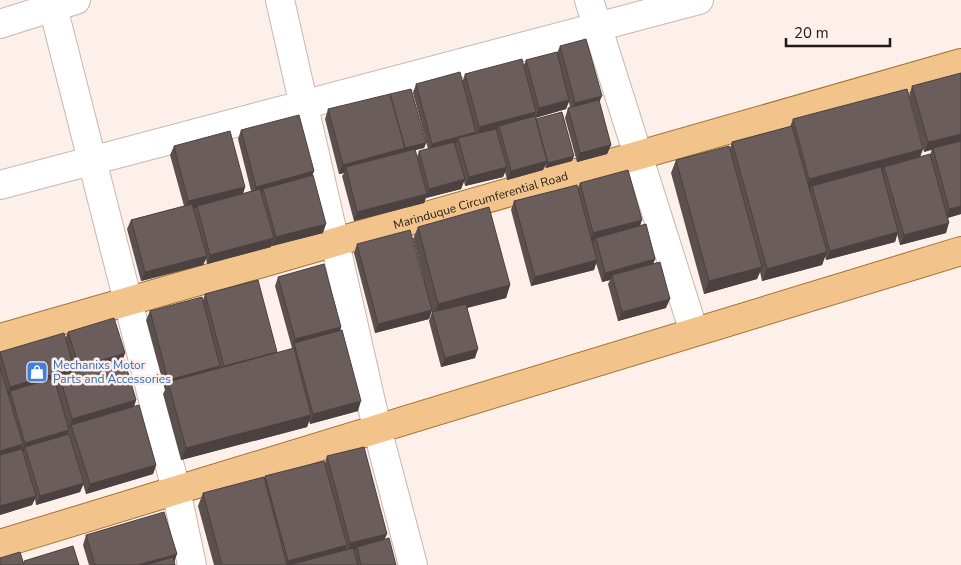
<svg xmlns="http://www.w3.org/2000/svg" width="961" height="565" font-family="'Nunito Sans',sans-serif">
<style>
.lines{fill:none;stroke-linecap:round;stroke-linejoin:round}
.street-casing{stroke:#c5b7b1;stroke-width:30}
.primary-casing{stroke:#a37032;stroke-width:30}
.street{stroke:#fff;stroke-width:28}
.primary{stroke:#f2c48c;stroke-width:28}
.wall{fill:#5b504e;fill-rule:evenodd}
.shaded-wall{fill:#4a4140}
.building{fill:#6a5d5b;stroke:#4a4140}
.labels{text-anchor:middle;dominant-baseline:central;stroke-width:5;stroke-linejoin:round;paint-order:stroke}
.street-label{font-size:12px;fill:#201b19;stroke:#fdefe9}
.shop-label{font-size:12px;fill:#366cbe;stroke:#fdefe9;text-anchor:start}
</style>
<rect width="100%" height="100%" fill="#fdefe9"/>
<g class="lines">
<g class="street-casing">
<path id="street" d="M280 0 377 428 413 565
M589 0 694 332
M53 7 176 490 192 565
M0 24 76 0
M0 185 699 0"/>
</g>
<g class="primary-casing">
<g id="primary">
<path id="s1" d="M0 338 961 63"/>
<path d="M0 544 961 251"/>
</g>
</g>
<use href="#street" class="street"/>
<use href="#primary" class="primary"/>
</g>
<path class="wall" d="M560 46 599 102 611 145 607 154 577 162 565 118 568 108H570L569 102 566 109 535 118V116L536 120 572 161 546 168 545 165 543 170 507 180 505 172 503 177 465 186 464 181 461 189 426 198 424 203 354 221 342 176 344 173 339 174 325 119 328 109 426 143 424 148 415 150 417 157 419 151 428 149 413 93 416 84 463 80 465 74 524 65 526 60 557 53Z
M912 86 961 214 948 218 946 233 900 245 897 234 895 242 826 260 825 256 822 265 762 281 760 272 757 279 704 294 671 173 676 160 730 148 732 142 790 127 793 119 923 149 920 157 930 155 932 149 924 152 909 96Z
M241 130 314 171 312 176 323 233 272 246V244L271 247 207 264 206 259 203 265 141 281 127 229 131 220 184 206 170 155 174 146 245 187 243 194 251 191 238 139Z
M580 183 640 226 655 259 653 264 666 308 618 321 608 284 610 280 602 282 596 263 594 270 531 286 511 210 514 201 578 188Z
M418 227 510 285 506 298 467 308 475 358 441 367 429 321 432 312V310L429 319 375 333 354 253 357 244 424 280 413 239Z
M278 277 341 327 340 331 358 411 310 424 309 421 307 427 181 460 163 394 165 390 146 320 150 311 203 300 205 294 277 352V353L292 349V348L275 286Z
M68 332 125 353 123 359 136 400 134 406 156 465 153 474 86 494 83 484 80 492 36 505 35 499 32 505 0 515V352L65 339ZM59 381 57 386 55 382Z
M327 456 385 539 396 565H214L198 506 203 493 264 479 265 476 325 463Z
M86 535 174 561 175 565H89L83 545Z"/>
<path class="shaded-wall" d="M602 96 598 105 572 112 575 103Z
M569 100 566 109 535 118 539 108Z
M536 112 533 121 499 126 497 130 476 136 479 127Z
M476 132 473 141 458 138 455 146 429 153 432 144Z
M961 134V142L924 152 928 142Z
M426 143 424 148 403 153 405 148Z
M611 145 607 154 577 162 580 153Z
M405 148 401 157 346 167 344 173 339 174 343 165Z
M923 149 918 161 884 167 883 170 813 189 812 186 810 190 805 191 809 179Z
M574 156 572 161 546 168 548 163Z
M547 161 543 170 507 180 511 171Z
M507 167 503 177 465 186 469 177Z
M314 171 310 181 263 189 261 194 253 196 256 187Z
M465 179 461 189 426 198 429 189Z
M245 187 242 196 197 206 196 208 185 211 188 201Z
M427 194 424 203 354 221 357 212Z
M961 206V214L946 218 949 209Z
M642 220 639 229 596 238 594 241 590 242 593 233Z
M949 223 946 233 900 245 904 235Z
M326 224 323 233 272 246 276 237Z
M898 232 895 242 826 260 830 251Z
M274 238 271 247 207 264 210 255Z
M827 252 822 265 762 281 767 269Z
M207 256 203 265 141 281 145 272Z
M655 259 651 269 612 275 610 280 602 282 605 273Z
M597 260 594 270 531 286 535 277Z
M762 267 757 279 704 294 709 281Z
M510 285 506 298 434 316 438 304Z
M670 299 666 308 618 321 622 312Z
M432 310 429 319 375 333 378 324Z
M341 327 338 336 294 343 292 348 295 339Z
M478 349 475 358 441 367 445 358Z
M277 352 274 361 221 375 224 366Z
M125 353 121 362 75 376 79 367Z
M220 366 217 376 168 382 165 390 168 380Z
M74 368 71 377H60L59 381 11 395 10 391 8 396H7L10 387Z
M136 400 133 410 71 425 70 428H69L72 419Z
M361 401 358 411 310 424 313 414Z
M311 415 307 427 181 460 186 448Z
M69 430 66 439 25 447 24 452H21L25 443Z
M23 444 19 453 0 459V451Z
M156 465 153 474 86 494 90 484Z
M84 483 80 492 36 505 40 496Z
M36 496 32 505 0 515V506Z
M387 534 383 543 357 547 355 550 347 553 350 543Z
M347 545 343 555 303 565H286L288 561Z
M177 554 174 563 167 565H138Z"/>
<path class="building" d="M586 39 602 96 575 103 560 46Z
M557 52 569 100 539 108 526 60Z
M522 59 536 112 479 127 465 74Z
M460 72 476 132 432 144 416 84Z
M961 73V134L928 142 912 86Z
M411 89 426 143 405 148 390 94Z
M907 89 923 149 809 179 793 119Z
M390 94 405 148 343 165 328 109Z
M599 100 611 145 580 153 568 108Z
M562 112 574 156 548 163 536 119Z
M299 115 314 171 256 187 241 130Z
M535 116 547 161 511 171 499 126Z
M792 126 827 252 767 269 732 142Z
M496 129 507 167 469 177 458 138Z
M230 131 245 187 188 201 174 146Z
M961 141V206L949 209 933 148Z
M454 142 465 179 429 189 419 151Z
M729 146 762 267 709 281 676 160Z
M415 149 427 194 357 212 346 167Z
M930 154 949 223 904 235 884 167Z
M881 167 898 232 830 251 812 186Z
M628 170 642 220 593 233 580 183Z
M313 175 326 224 276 237 263 189Z
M577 185 597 260 535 277 514 201Z
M260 189 274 238 210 255 197 206Z
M192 204 207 256 145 272 131 220Z
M489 207 510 285 438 304 418 227Z
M646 224 655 259 605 273 596 238Z
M410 230 432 310 378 324 357 244Z
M660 262 670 299 622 312 612 275Z
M324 264 341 327 295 339 278 277Z
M258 280 277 352 224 366 205 294Z
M202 297 220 366 168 380 150 311Z
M466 304 478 349 445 358 432 312Z
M114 318 125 353 79 367 68 332Z
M342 330 361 401 313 414 294 343Z
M64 333 74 368 10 387 0 352Z
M294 348 311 415 186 448 168 382Z
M124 359 136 400 72 419 60 377Z
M0 367 23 444 0 451Z
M54 378 69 430 25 443 10 391Z
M139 405 156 465 90 484 71 425Z
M69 434 84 483 40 496 25 447Z
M364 447 387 534 350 543 327 456Z
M22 449 36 496 0 506V455Z
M324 461 347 545 288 561 265 476Z
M264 477 287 565H222L203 493Z
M164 512 177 554 138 565H95L86 535Z
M389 538 396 565H361L357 547Z
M73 546 79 565H25L24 561Z
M353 548 358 565H289Z
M20 552 24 565H0V558Z
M173 557 175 565H145Z"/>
<defs>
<g id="shop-square" transform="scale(1.125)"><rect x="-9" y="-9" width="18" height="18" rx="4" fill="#3f7fe0" stroke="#fdefe9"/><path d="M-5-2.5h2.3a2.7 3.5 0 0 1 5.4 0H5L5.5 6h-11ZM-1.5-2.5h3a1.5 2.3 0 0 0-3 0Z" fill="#fff"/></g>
</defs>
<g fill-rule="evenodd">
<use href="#shop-square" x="37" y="372"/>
</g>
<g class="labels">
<g class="street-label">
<text stroke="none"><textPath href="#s1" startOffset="500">Marinduque Circumferential Road</textPath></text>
</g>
<g class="shop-label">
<text x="53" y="365">Mechanixs Motor<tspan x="53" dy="14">Parts and Accessories</tspan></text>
</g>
</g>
<path d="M786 38v8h104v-8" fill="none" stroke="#201b19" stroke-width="2.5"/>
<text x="794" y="38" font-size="15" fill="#201b19" stroke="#fdefe9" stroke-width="4" paint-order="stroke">20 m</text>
</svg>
